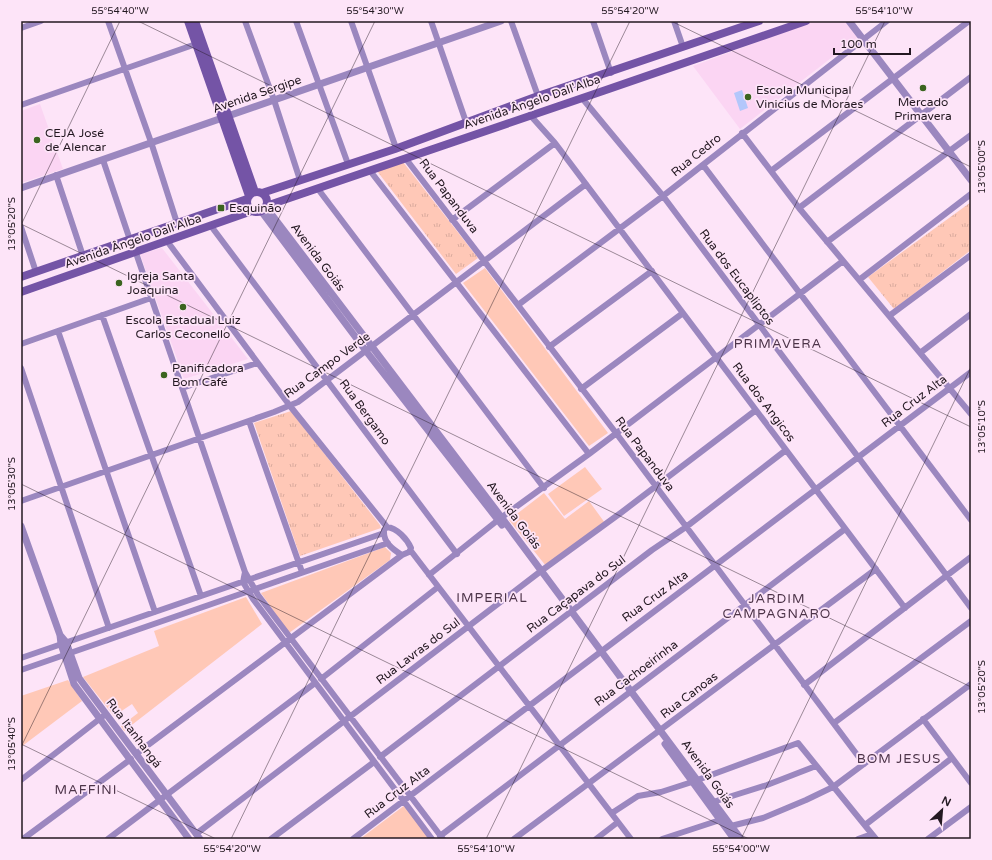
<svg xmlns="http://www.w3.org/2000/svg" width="992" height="860" font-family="'Varela Round',sans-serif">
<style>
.built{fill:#fbd5f3}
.grass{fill:#ffc8b7}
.park{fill:url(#park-tufts)}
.water{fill:#b3c7fb}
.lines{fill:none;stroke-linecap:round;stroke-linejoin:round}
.minor{stroke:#9b87bf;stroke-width:6}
.tertiary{stroke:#9b87bf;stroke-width:7}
.secondary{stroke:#7454a6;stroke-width:8}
.ticks{fill:none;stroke:#231821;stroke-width:1;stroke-opacity:0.45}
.poi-dot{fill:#3b641f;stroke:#fde4f8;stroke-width:1.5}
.labels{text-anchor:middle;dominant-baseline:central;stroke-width:3.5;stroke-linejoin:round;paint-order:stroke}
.poi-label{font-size:12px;fill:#231821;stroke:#fde4f8;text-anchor:start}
.street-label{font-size:12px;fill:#231821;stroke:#fde4f8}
.neighbourhood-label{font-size:13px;letter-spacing:1px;fill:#4d3449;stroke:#fde4f8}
.neatline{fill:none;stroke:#231821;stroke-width:1.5}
.ticks-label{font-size:10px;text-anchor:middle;fill:#231821}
</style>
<defs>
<pattern id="park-tufts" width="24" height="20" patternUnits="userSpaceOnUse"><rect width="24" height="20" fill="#ffc8b7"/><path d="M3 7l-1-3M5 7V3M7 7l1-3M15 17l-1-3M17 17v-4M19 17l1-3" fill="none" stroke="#daab9d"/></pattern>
</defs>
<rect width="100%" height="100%" fill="#fde4f8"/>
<path class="built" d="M814 21H847L858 37 740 129 693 66Z
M40 104 63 169 21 183V111Z
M162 248 248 359 184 379 140 254Z"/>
<path class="grass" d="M485 268 608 433 589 446 463 283Z
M585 467 602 489 564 516 548 494Z
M544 493 565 519 589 501 605 523 546 566 509 520Z
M385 547 391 553 390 560 289 633 261 593Z
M246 597 262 624 124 731 121 726 138 713 132 704 114 716 83 677 159 646 154 631Z
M68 680 82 701 21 747V696Z
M405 805 430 839H360Z"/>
<path class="park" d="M403 162 478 258 456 274 377 171Z
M971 202V250L894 309 868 277Z
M291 411 380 525 381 528 300 556 254 423Z"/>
<path class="water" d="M742 90 748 108 740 111 734 93Z"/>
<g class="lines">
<path class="minor" d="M108 21 151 142 177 223
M245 21 274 100 300 180
M296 21 348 164
M351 21 396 148
M431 21 466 122
M511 21 538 96
M593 21 611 73
M674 21 683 47
M21 28 41 21
M582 98 663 196 971 608
M21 105 196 44
M530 115 555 143 905 608
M742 133 799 208 971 414
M406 159 616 433 864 764
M103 160 130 240
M703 165 971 520
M771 171 969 21
M371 172 589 454
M56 175 83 256
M318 189 544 488
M799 208 971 77
M452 220 555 143
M211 226 457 554
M21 227 36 272
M167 241 290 406 387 527
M827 242 971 135
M136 253 245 572 258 595 443 839
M859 280 971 194
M518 305 663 196 887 21
M102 315 201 596
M889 316 971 255
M58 331 155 612
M21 344 151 298
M549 347 652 271
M920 353 971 314
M21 368 109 628
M182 388 257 363
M581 389 683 313
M249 421 302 572
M21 501 274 412 298 402 586 184
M387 527C397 528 407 539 411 548L409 552 402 555C392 549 383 542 384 530Z
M411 551 631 839
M245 572 243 582 253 599 432 839
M429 575 498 520 589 454 843 261
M21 658 384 533
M21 670 388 543
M321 679 438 587
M804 685 971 557
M923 719 971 783
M834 723 971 621
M136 754 402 555
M380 757 652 550 686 527 786 450
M21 780 102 717
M713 802 767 785 816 766
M612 813 638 796 661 792 692 782 798 743 876 839
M865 825 952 758
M731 826 763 818 806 800 833 787 971 684
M196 834 541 571 622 512 756 410
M440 836 845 529
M23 839 131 759
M108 839 315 683
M271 839 374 762
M353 839 971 372
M514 839 876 569
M596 839 618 822
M662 839 720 820
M858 839 872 834
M928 839 971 807"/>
<path class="tertiary" d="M849 21 971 180
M21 188 501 21
M266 207 502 518 741 839
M261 211 366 351 502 525
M21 526 60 635 61 644 74 684 189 839
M60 635 66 642 79 678 200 839
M665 744 734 839"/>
<path class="secondary" d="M188 21 249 196
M195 21 255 192
M247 202a10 10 0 1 1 20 0a10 10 0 1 1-20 0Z
M262 193 395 149 538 96 759 21
M266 206C447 145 626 83 806 21
M21 277 247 199
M21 292 252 211"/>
</g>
<path class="ticks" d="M138 21 971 427M671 21 971 167M21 224 971 687M21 225 120 21M21 484 749 839M21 744 216 839M21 747 375 21M231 839 630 21M486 839 885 21M741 839 971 367"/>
<g class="poi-dot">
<circle cx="923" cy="88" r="4"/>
<circle cx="748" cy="97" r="4"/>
<circle cx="37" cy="140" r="4"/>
<rect x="217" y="204" width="8" height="8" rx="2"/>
<circle cx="119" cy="283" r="4"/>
<circle cx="183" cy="307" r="4"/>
<circle cx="164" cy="375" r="4"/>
</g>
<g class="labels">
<g class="poi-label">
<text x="756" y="90">Escola Municipal<tspan x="756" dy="14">Vinicius de Moraes</tspan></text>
<text x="923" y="102" text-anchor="middle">Mercado<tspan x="923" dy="14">Primavera</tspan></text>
<text x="45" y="133">CEJA José<tspan x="45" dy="14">de Alencar</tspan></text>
<text x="229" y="208">Esquinão</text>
<text x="127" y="276">Igreja Santa<tspan x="127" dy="14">Joaquina</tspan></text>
<text x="183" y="320" text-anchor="middle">Escola Estadual Luiz<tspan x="183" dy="14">Carlos Ceconello</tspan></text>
<text x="172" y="368">Panificadora<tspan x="172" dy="14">Bom Café</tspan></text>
</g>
<g class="street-label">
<text transform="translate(257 94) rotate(-19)">Avenida Sergipe</text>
<text transform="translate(532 102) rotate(-19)">Avenida Ângelo Dall'Alba</text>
<text transform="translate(696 155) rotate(-39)">Rua Cedro</text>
<text transform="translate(449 196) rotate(53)">Rua Papanduva</text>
<text transform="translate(133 241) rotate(-19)">Avenida Ângelo Dall'Alba</text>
<text transform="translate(318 257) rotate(53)">Avenida Goiás</text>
<text transform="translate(737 277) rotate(53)">Rua dos Eucapliptos</text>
<text transform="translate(327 365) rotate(-36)">Rua Campo Verde</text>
<text transform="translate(914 401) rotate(-37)">Rua Cruz Alta</text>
<text transform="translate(764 402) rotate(53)">Rua dos Angicos</text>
<text transform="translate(365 412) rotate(54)">Rua Bergamo</text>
<text transform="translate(645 454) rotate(53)">Rua Papanduva</text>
<text transform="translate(514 515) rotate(53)">Avenida Goiás</text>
<text transform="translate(576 594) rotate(-37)">Rua Caçapava do Sul</text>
<text transform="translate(655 596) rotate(-36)">Rua Cruz Alta</text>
<text transform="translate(418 651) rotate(-37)">Rua Lavras do Sul</text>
<text transform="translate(636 673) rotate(-37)">Rua Cachoeirinha</text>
<text transform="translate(689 695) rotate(-37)">Rua Canoas</text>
<text transform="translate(134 733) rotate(53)">Rua Itanhangá</text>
<text transform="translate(708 774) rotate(54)">Avenida Goiás</text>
<text transform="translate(397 792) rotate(-37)">Rua Cruz Alta</text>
</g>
<g class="neighbourhood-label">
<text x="778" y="344">PRIMAVERA</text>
<text x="492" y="598">IMPERIAL</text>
<text x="777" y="599">JARDIM<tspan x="777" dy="15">CAMPAGNARO</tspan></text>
<text x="899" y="759">BOM JESUS</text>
<text x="86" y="790">MAFFINI</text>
</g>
</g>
<rect width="992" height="860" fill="none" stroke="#fde4f8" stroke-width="44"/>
<g transform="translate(942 810) rotate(26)" stroke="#fde4f8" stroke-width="3" paint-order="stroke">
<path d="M0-3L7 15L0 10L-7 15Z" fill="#231821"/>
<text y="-6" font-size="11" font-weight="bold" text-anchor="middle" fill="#231821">N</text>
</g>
<path d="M834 48v6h76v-6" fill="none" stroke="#231821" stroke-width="2"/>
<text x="840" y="48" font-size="12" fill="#231821" stroke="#fde4f8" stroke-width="3" paint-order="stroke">100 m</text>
<rect x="22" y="22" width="948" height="816" class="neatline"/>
<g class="ticks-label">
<text x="120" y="14">55°54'40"W</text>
<text x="375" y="14">55°54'30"W</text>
<text x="630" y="14">55°54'20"W</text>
<text x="884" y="14">55°54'10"W</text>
<text transform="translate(981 167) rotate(-90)" y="4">13°05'00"S</text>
<text transform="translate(11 224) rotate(-90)" y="4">13°05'20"S</text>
<text transform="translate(981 427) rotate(-90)" y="4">13°05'10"S</text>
<text transform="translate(11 484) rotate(-90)" y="4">13°05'30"S</text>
<text transform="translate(981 687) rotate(-90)" y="4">13°05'20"S</text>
<text transform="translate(11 744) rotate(-90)" y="4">13°05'40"S</text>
<text x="232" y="852">55°54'20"W</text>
<text x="486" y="852">55°54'10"W</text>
<text x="741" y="852">55°54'00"W</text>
</g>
</svg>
